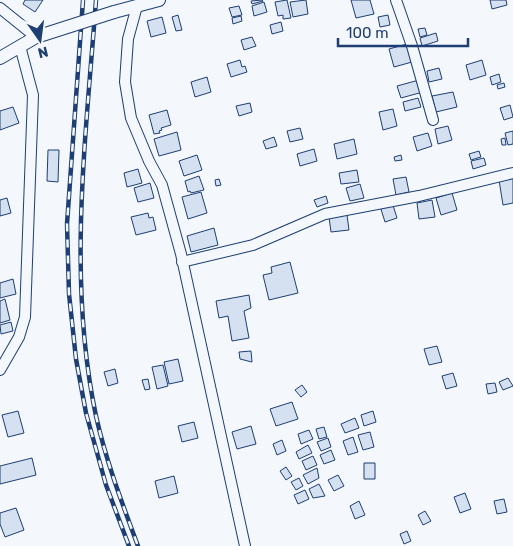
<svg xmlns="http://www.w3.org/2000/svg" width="513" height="546" font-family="Rubik,sans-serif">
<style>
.building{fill:#d5e0f0;stroke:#1d3f73}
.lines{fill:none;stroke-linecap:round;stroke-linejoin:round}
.minor-casing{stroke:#1d3f73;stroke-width:12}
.major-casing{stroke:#1d3f73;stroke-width:14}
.minor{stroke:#f4f7fb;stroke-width:10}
.major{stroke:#f4f7fb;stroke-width:12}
.rail-casing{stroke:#1d3f73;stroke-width:4.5}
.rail{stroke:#f4f7fb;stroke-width:2.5;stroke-dasharray:8;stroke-linecap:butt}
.major-bridge-casing{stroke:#1d3f73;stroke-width:14;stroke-linecap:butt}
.major-bridge{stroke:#f4f7fb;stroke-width:12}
</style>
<rect width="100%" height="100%" fill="#f4f7fb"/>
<path class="building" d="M25 0H43L35 12 23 4Z
M262 0 263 1 252 4 251 1Z
M287 0 291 18 283 19V15L278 16 275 2Z
M306 0 308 14 293 17 290 2Z
M351 0H370L374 14 356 18Z
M490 0H506L507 5 492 9Z
M264 2 267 12 254 16 252 6Z
M239 6 242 15 232 17 229 8Z
M178 15 182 30 176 31 172 17Z
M388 15 390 25 380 27 378 17Z
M241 16 242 21 233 24 232 18Z
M162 17 166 33 151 37 147 21Z
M281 22 283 31 272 34 270 25Z
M425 28 427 35 420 37 418 29Z
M436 33 438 41 422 46 420 38Z
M252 37 256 46 244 50 241 40Z
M407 44 412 62 394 67 389 49Z
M240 60 242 67 245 66 247 72 231 77 227 64Z
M482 60 486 75 470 80 466 65Z
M439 68 442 79 429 82 427 71Z
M499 74 501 82 492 85 490 77Z
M207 77 211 92 195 97 191 82Z
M419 80 423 92 401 98 397 86Z
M504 83 505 87 498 89 497 85Z
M453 92 457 107 436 112 432 96Z
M418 98 421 107 405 111 403 102Z
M250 103 252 112 239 116 236 106Z
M510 105 513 117 504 120 500 108Z
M13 107 19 123 0 130V111Z
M393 109 397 126 383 130 379 112Z
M167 110 171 125 161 128 162 130 159 131 160 133 154 134 149 115Z
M448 126 452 140 438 144 435 129Z
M300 128 303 139 290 142 287 131Z
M513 131V144L508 145 505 133Z
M177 132 181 150 159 156 154 139Z
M428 133 432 146 417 151 413 137Z
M274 137 277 146 266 149 263 141Z
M505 138 506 145H502L501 139Z
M354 139 357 154 337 159 334 144Z
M314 149 317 161 300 166 297 154Z
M48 150H59L58 182 47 181Z
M479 151 481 157 471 160 469 154Z
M197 155 202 170 184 176 179 161Z
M401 155 402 160 395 161 394 157Z
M484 158 486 165 473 169 471 161Z
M138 169 142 183 127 187 124 173Z
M357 170 359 182 341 184 339 173Z
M199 176 204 190 191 193 190 191 188 192 185 181Z
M406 177 409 192 396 195 393 179Z
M513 178V203L503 205 499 180Z
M219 179 221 185 216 186 215 180Z
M150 183 154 198 138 202 134 188Z
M360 184 364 198 350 201 346 188Z
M201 192 207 213 188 219 182 197Z
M452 193 457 210 441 215 436 198Z
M326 196 328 203 317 207 314 200Z
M7 198 11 213 0 216V200Z
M432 200 435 217 419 219 417 203Z
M392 202 397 218 385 222 380 206Z
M148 213 149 218 153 217 156 230 136 235 131 217Z
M347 215 349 230 331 232 329 217Z
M214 228 218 245 191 252 187 236Z
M290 262 298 293 269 300 263 275 272 273 271 267Z
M13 279 16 294 0 298V283Z
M249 295 251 308 244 311 249 338 232 341 228 316 219 318 216 301Z
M5 299 10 320 0 323V301Z
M11 322 13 331 1 334 0 325Z
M437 346 442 362 429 365 424 349Z
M251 351 252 362 240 359 239 352Z
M178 359 183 381 169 384 164 362Z
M163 365 168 386 157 389 152 367Z
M115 369 118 383 108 386 104 372Z
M453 373 457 386 446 389 442 376Z
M508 378 513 386 503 390 499 382Z
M148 379 150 389 145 390 142 380Z
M495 383 497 392 488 394 486 384Z
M302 385 307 392 301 397 295 390Z
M292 402 298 419 276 426 270 409Z
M18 411 24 433 8 437 2 415Z
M373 411 376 422 364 426 361 415Z
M355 418 359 428 345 433 341 424Z
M194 422 198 438 182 442 178 426Z
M251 426 256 444 237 449 232 432Z
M324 427 327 437 319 439 316 429Z
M309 430 313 439 301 444 298 434Z
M370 432 374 447 363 450 358 435Z
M353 437 358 452 348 455 343 441Z
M328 438 331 447 321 451 317 442Z
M282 440 286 451 277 455 273 444Z
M308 445 312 453 299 459 296 452Z
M331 450 335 460 324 464 320 455Z
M313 456 317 465 306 470 302 461Z
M32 458 36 475 0 484V466Z
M364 463H375V479H364Z
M286 467 292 476 286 480 280 471Z
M317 468 319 478 308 484 303 475Z
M338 475 344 486 334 491 328 480Z
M174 476 178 493 159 498 155 481Z
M299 478 303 486 296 490 291 482Z
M319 484 325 496 313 498 309 489Z
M305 490 309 499 298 504 294 495Z
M465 493 471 509 460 513 454 497Z
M504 499 507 512 497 514 494 501Z
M359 501 365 515 355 519 350 506Z
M16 508 24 530 5 537 0 524V513Z
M425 511 431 521 423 525 418 515Z
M407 531 411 541 404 544 400 534Z"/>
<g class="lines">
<g class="minor-casing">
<path id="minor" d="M396 0 412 46 433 120
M137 6 128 39 125 82 131 118 149 161 162 185 181 254 245 546
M0 8 36 37
M182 262 253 245 325 214 419 196 513 173
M0 370 19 337 25 317 33 95 20 46"/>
</g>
<g class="major-casing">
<path id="major" d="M114 12 159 0
M0 58 36 37"/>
</g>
<use href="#minor" class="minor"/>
<use href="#major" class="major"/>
<g class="rail-casing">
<path id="rail" d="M83 0 67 224 69 294 76 359 86 413 106 485 129 546
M96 0C86 138 67 279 96 416 106 461 122 503 138 546"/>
</g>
<use href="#rail" class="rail"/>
<g class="major-bridge-casing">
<path id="major-bridge" d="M36 37 114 12"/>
</g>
<use href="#major-bridge" class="major-bridge"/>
</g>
<g transform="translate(40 40) rotate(166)" stroke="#f4f7fb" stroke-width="4" paint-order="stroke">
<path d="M0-4L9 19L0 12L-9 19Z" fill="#1d3f73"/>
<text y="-8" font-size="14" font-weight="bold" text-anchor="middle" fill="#1d3f73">N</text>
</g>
<path d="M338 38v8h130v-8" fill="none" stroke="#1d3f73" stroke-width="2.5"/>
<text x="346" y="38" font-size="15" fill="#1d3f73" stroke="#f4f7fb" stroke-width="4" paint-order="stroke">100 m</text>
</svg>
